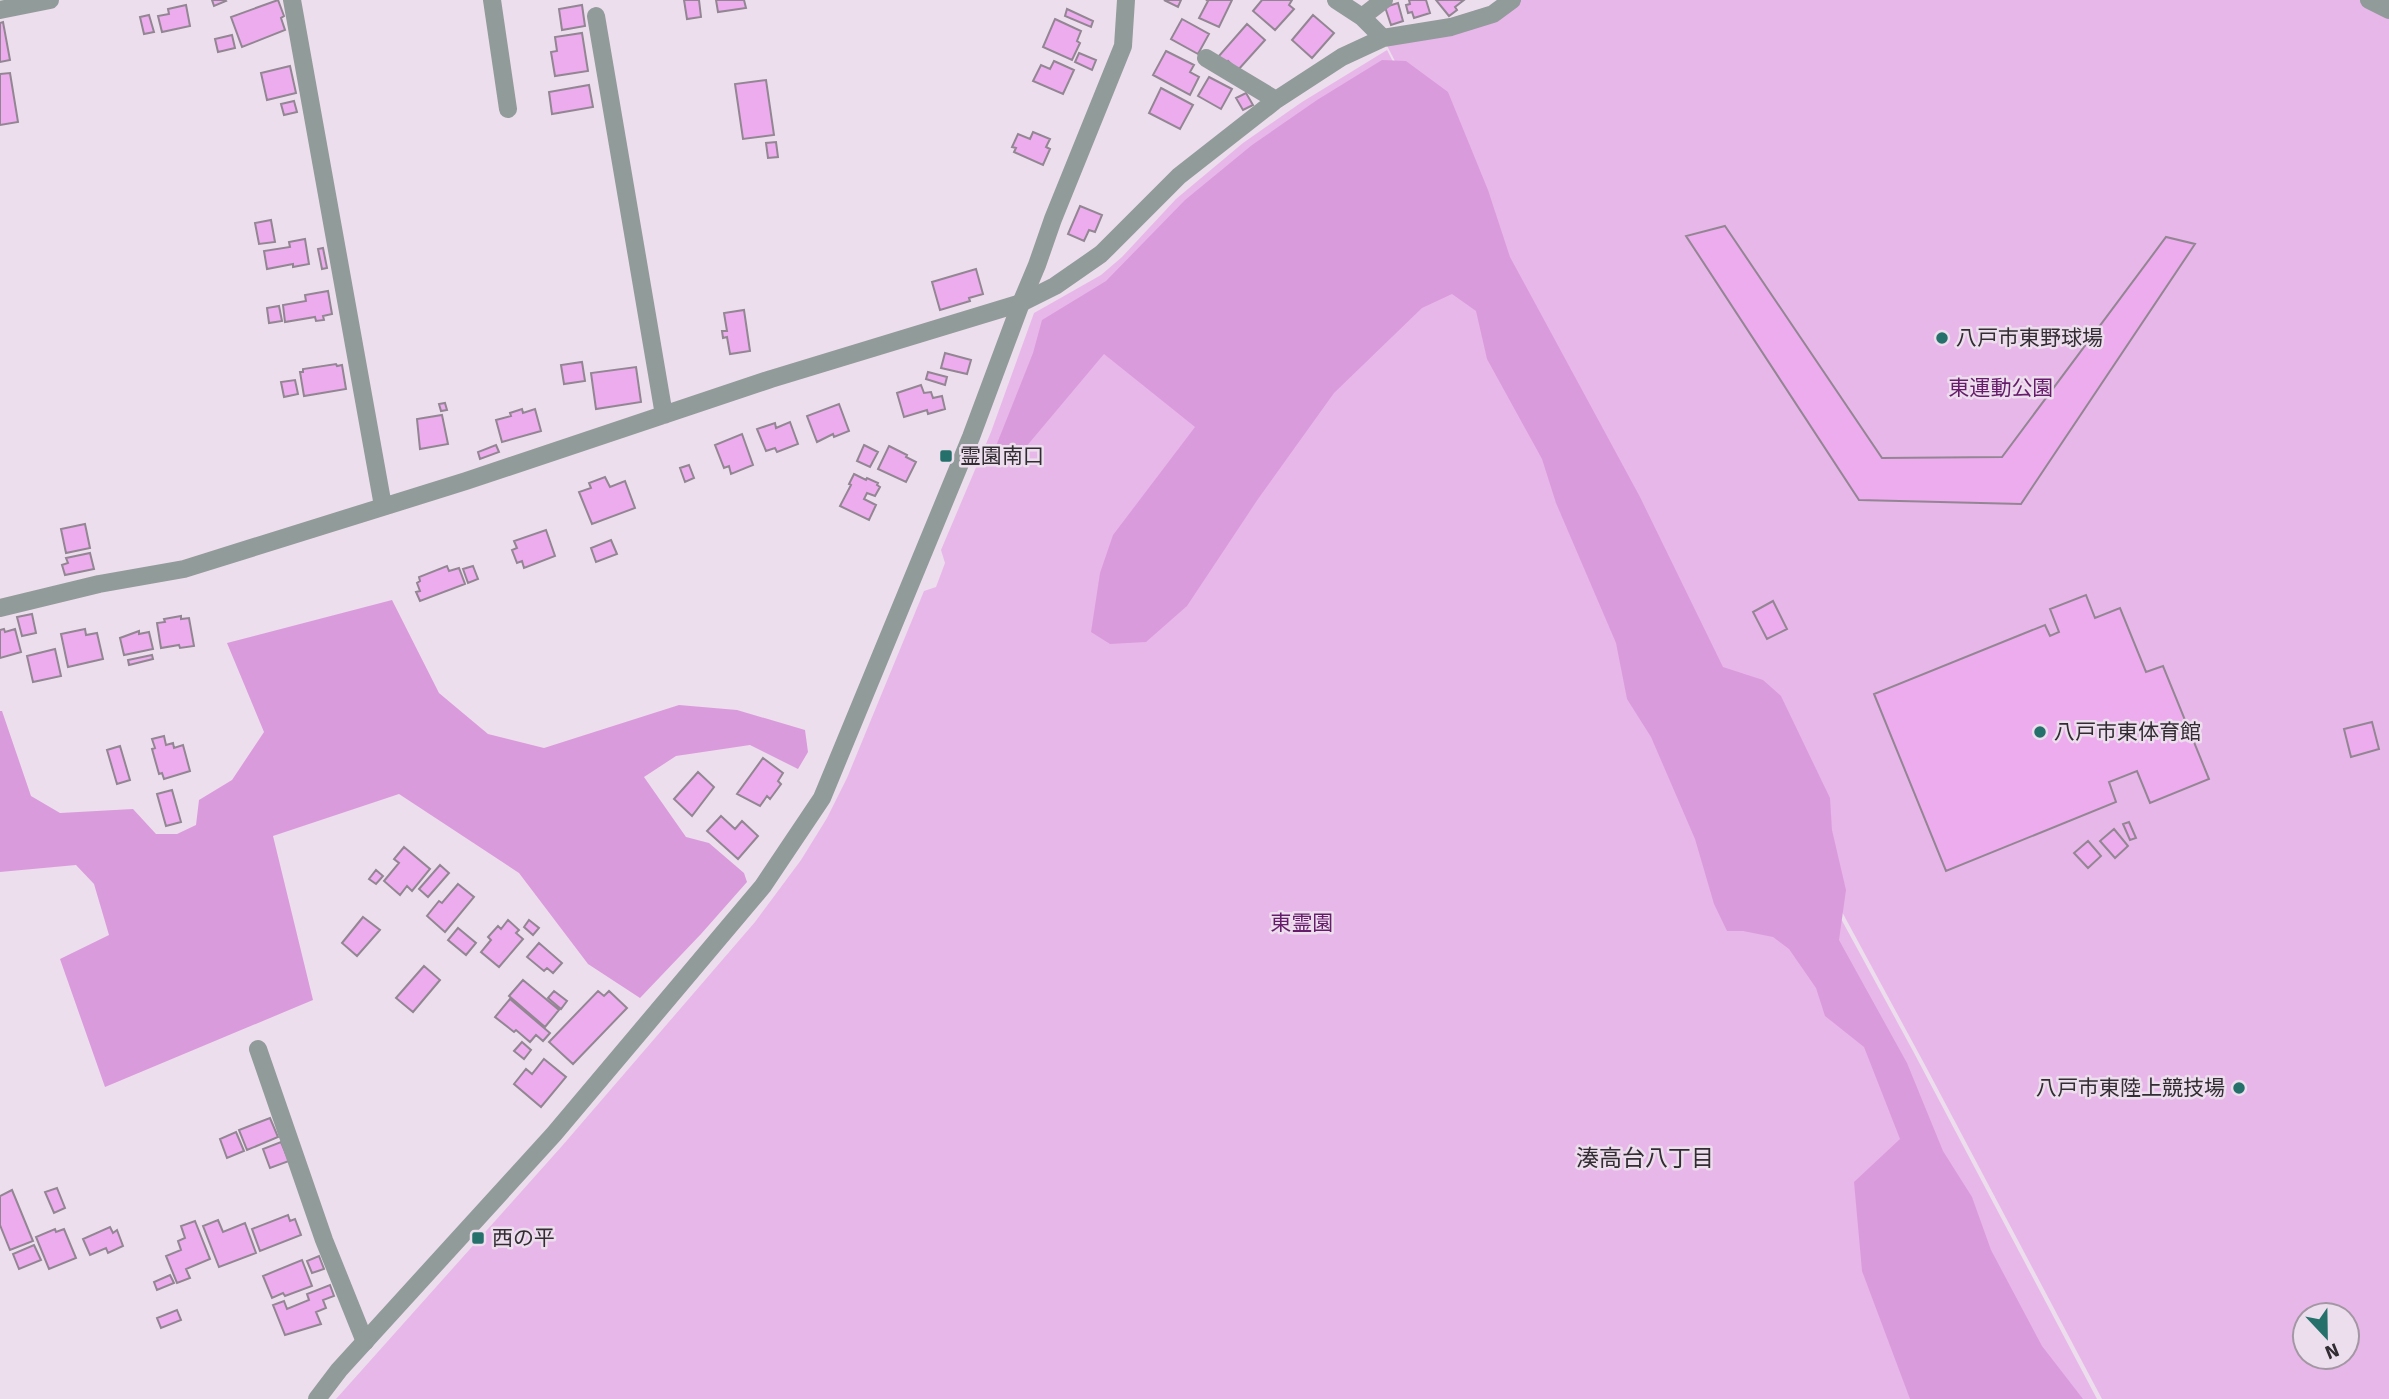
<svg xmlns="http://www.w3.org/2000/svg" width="2389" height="1399" font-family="Signika,'Noto Sans JP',sans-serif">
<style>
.green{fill:#e8b7e9;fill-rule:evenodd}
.forest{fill:#da9bdd}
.building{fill:#ecacee;stroke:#938693;stroke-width:2}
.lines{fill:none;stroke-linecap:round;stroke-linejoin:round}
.minor{stroke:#919b9a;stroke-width:18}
.tertiary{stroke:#919b9a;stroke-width:18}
.poi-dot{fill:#26706b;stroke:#eddeed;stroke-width:2.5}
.labels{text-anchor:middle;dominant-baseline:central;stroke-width:5;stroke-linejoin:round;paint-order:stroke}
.poi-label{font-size:21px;fill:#322d33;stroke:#eddeed;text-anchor:start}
.park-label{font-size:21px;fill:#661b6b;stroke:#eddeed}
.neighbourhood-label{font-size:23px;fill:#322d33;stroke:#eddeed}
</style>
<rect width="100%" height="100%" fill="#eddeed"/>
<path class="green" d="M1512 0H2369L2389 10V1399H2102L1925 1065 1693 637 1383 38ZM2305 1315H2347V1357H2305Z
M1387 50 1680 623 1913 1051 2097 1399H336L562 1146 755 922 801 860 827 818 847 778 924 591 936 587 945 563 941 550 991 432 1034 313 1101 275 1122 257 1176 199 1243 143 1302 102Z"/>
<path class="forest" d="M1382 60 1406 61 1448 92 1488 190 1510 257 1640 497 1723 667 1763 680 1781 696 1830 798 1832 830 1846 890 1839 940 1907 1063 1943 1151 1972 1197 1991 1250 2042 1346 2083 1399H1910L1862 1271 1854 1182 1900 1139 1864 1047 1825 1016 1816 988 1789 949 1773 937 1743 931H1727L1714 904 1695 839 1651 737 1627 699 1616 643 1556 503 1542 459 1487 359 1476 311 1452 294 1422 308 1334 393 1258 499 1187 606 1146 642 1110 644 1091 632 1100 573 1113 535 1195 427 1104 354 1015 460 996 446 1033 353 1042 320 1106 281 1185 200 1252 145 1317 100Z
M392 600 439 693 488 734 544 748 679 705 737 710 805 730 808 752 798 769 750 745 676 756 644 777 686 837 709 843 744 873 747 882 701 934 640 998 588 964 519 873 399 794 273 836 313 1000 105 1087 60 959 109 935 94 884 76 865 0 872V711H2L31 796 60 813 133 809 156 834H177L196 825 199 800 232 780 264 732 227 643Z"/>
<path class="building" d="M212 0H225L226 1 214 6Z
M278 0 284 16 281 18 285 30 242 47 231 17Z
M684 0H699L701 17 687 19Z
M716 0H744L746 8 718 12Z
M1164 0H1181L1178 7Z
M1206 0H1232L1219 27 1199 18 1208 1Z
M1262 0H1292L1289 5 1294 9 1275 30 1253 11Z
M1409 0H1426L1430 13 1414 18 1412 12 1408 13 1406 5 1410 4Z
M1436 0H1464L1455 7 1457 10 1449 16Z
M1398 3 1403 21 1391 25 1385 7Z
M186 5 190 26 162 32 158 16 169 14 168 9Z
M582 5 585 26 562 30 559 9Z
M1067 9 1093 21 1091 27 1065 16Z
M149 15 154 32 144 34 140 17Z
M1313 15 1334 33 1312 58 1292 40Z
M1055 19 1081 31 1077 41 1080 43 1072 60 1043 47Z
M1182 19 1209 34 1198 54 1171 39Z
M3 22 10 60 0 62V23Z
M1247 24 1265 40 1238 70 1228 61 1226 63 1218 57Z
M582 33 588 71 555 76 551 52 557 51 555 37Z
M232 35 235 48 218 52 215 39Z
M1166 51 1194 65 1190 72 1199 77 1190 95 1153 75Z
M1079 53 1096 60 1092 70 1075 62Z
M1054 61 1074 70 1063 94 1033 81 1041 65 1050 69Z
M290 66 296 93 267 100 261 73Z
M10 73 18 122 0 125V74Z
M1209 77 1232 89 1221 109 1198 96Z
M766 80 774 135 743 139 735 84Z
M589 85 593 107 552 114 549 92Z
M1161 88 1193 105 1180 129 1149 113Z
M1246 93 1253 105 1243 110 1236 98Z
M294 101 297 112 284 115 281 104Z
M1033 132 1050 139 1046 147 1050 149 1043 165 1014 152 1016 148 1012 147 1018 134 1030 139Z
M776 142 778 157 768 158 766 143Z
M1080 206 1102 215 1095 232 1089 230 1084 241 1068 234Z
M271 220 275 242 259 244 255 223Z
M1725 226 1882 458 2002 457 2166 237 2195 244 2021 504 1859 500 1686 236Z
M305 239 309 264 293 267V264L267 269 264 251 290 247 289 242Z
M323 248 327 268 322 269 318 249Z
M976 269 983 294 969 298 970 301 940 310 932 282Z
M328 291 332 314 323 316 324 320 316 321 315 317 285 322 283 305 306 301 305 295Z
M279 306 282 321 269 323 267 308Z
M744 310 750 351 730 354 727 337 723 338 722 331H727L724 313Z
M945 353 971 360 967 374 941 368Z
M582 362 585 381 564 384 561 365Z
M336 364 337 366 342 365 346 389 304 396 300 372H303V369Z
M636 367 641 402 596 409 591 373Z
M928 372 947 377 945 385 926 379Z
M295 380 298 394 284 397 281 382Z
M921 385 924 393 931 392 933 398 942 396 945 409 928 414 927 410 904 417 897 393Z
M445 403 447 410 441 411 439 404Z
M839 404 849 431 834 437 833 434 817 442 807 416Z
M522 409 523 413 535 409 541 431 502 442 496 420 511 416 510 413Z
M442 415 448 444 420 449 417 419Z
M790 422 798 444 777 452 775 448 766 451 757 429 775 423 776 428Z
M742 434 753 465 731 474 729 466 724 468 715 445Z
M496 445 499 452 480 459 478 452Z
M864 445 878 452 870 467 857 461Z
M889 446 907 455 906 457 916 462 906 482 878 469Z
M689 465 694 478 685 482 680 468Z
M854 474 866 480 867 478 878 483 877 485 880 487 875 496 867 493 864 499 876 505 869 520 840 506 851 485 849 484Z
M605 477 610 487 625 481 635 508 592 524 579 492 591 488 589 483Z
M85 524 90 548 66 553 61 529Z
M546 530 555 556 524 568 522 561 517 563 512 550 517 548 514 541Z
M611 540 617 554 596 562 591 548Z
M90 553 94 569 65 575 62 565 68 563 66 558Z
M447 566 449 571 459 568 465 584 420 601 416 592 420 591 417 583 420 581 419 577Z
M473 566 478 579 468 583 463 569Z
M2086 595 2095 618 2120 608 2146 672 2163 666 2209 779 2150 803 2137 771 2109 782 2116 802 1946 871 1874 694 2045 625 2050 636 2059 632 2050 609Z
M1773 601 1787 629 1767 639 1753 612Z
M32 614 36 633 22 636 17 617Z
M181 616V619L189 618 194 646 180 648 179 645 161 648 157 623 165 622 164 619Z
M4 629 5 632 15 629 21 652 0 658V630Z
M85 629 86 635 97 633 103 659 68 667 61 634Z
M139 631V634L149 632 153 649 124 655 120 638Z
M55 649 61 676 33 682 27 656Z
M152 655 153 659 129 665 128 660Z
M2372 722 2379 749 2351 757 2344 729Z
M164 736 166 745 173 743 174 748 183 745 190 771 164 779 162 773 159 774 152 749 155 748 152 739Z
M120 746 130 780 117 784 107 750Z
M763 758 783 773 778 781 781 784 770 799 767 796 760 806 737 794Z
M698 772 714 787 692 816 674 799Z
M172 790 181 822 166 826 157 794Z
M721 816 735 829 742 821 758 836 738 859 707 831Z
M2129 822 2136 838 2130 840 2123 824Z
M2114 829 2128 846 2115 858 2100 841Z
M2088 841 2101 856 2088 868 2074 853Z
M404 847 430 869 412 891 407 886 400 895 384 881 399 863 394 859Z
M440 865 449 873 428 897 419 889Z
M376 870 383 876 376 884 369 879Z
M458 884 474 897 445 932 427 916 439 901 442 903Z
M363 917 380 930 357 956 342 943Z
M508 920 519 930 516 933 523 939 499 967 481 952 491 940 488 937 498 926 501 929Z
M529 920 539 928 533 935 524 927Z
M458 928 476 943 466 955 448 940Z
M539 943 562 963 553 973 547 968 544 971 527 957Z
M424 966 440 980 413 1012 396 998Z
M523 980 559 1010 545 1027 509 996Z
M554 991 567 1001 561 1009 548 998Z
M598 991 604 996 609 991 627 1008 573 1064 549 1042Z
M510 999 550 1033 543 1041 536 1035 530 1042 516 1030 514 1032 495 1017Z
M522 1042 531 1050 524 1059 514 1051Z
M544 1059 566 1077 541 1107 514 1084 526 1069 532 1074Z
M270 1118 278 1137 247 1150 239 1130Z
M236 1132 244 1151 227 1158 220 1139Z
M281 1142 289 1161 270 1168 263 1149Z
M57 1188 65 1208 54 1213 45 1192Z
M12 1190 33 1241 10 1250 0 1225V1196Z
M288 1215 290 1221 295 1219 301 1235 260 1251 252 1229Z
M218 1220 223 1232 245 1223 256 1253 219 1267 203 1226Z
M195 1221 210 1259 186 1269 190 1278 177 1283 166 1256 181 1250 178 1241 185 1238 181 1226Z
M110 1227 113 1233 117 1230 123 1246 108 1253 106 1248 90 1255 83 1239Z
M55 1229 56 1232 64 1229 76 1258 49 1269 36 1237Z
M34 1245 41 1260 19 1269 13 1254Z
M319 1256 324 1269 312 1273 307 1261Z
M302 1260 312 1286 285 1296 283 1293 272 1298 263 1276Z
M170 1275 174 1283 157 1290 154 1282Z
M330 1285 334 1296 323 1300 326 1308 316 1312 321 1324 285 1335 273 1305 284 1301 287 1309 309 1300 307 1294Z
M177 1310 181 1320 161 1328 157 1318Z"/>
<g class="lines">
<path class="minor" d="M292 0 383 506
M492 0 508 109
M1336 0 1362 17 1383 38
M2369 0 2389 10
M0 10 50 0
M596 16 664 415
M1362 17 1384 0
M1206 58 1276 100
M0 608 99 584 184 569 466 481 771 379 1021 303 1055 286 1101 254 1179 176 1276 100 1342 57 1383 38 1451 27 1493 14 1512 0
M258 1049 324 1240 365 1342"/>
<path class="tertiary" d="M317 1399 339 1370 554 1134 763 886 822 798 971 437 1021 303 1037 265 1053 219 1123 46 1126 0"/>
</g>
<g class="poi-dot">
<circle cx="1942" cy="338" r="7"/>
<rect x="939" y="449" width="14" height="14" rx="3.5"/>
<circle cx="2040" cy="732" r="7"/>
<circle cx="2239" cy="1088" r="7"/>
<rect x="471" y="1231" width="14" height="14" rx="3.5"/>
</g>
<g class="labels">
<g class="poi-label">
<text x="1956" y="338">八戸市東野球場</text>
<text x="960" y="456">霊園南口</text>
<text x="2054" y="732">八戸市東体育館</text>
<text x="2225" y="1088" text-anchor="end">八戸市東陸上競技場</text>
<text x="492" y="1238">西の平</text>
</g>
<g class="park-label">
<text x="2001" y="388">東運動公園</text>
<text x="1302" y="923">東霊園</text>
</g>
<g class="neighbourhood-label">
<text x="1645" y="1158">湊高台八丁目</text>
</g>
</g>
<g transform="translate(2326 1336) rotate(158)"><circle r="33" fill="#eddeed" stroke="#a297a3" stroke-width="2"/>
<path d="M0-5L12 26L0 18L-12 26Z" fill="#26706b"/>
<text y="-10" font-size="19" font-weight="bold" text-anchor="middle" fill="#322d33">N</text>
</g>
</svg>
